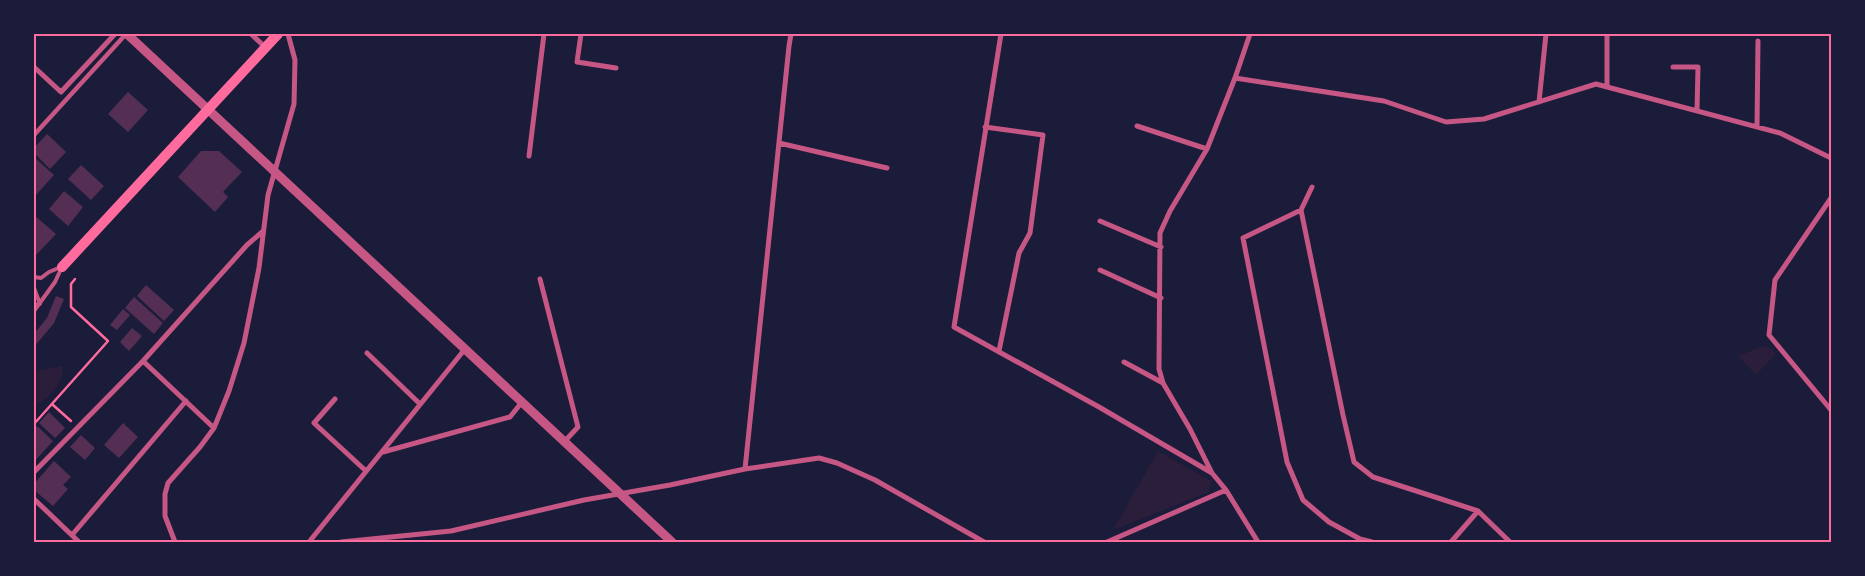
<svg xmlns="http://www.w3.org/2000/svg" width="1865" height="576" font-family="'Titillium Web',sans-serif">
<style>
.green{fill:#2a1e3b}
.building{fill:#542f53}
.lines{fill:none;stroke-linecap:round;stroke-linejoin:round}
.path{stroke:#ff6b9d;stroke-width:2.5}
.service{stroke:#c65784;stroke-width:4}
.pedestrian{stroke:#c65784;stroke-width:4.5}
.minor{stroke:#c65784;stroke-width:5}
.tertiary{stroke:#c65784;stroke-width:9}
.secondary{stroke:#ff6b9d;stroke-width:10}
.neatline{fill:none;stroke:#ff6b9d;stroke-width:2}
</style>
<rect width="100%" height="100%" fill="#1b1b3a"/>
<path class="green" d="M1763 346 1771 348 1776 354 1756 375 1738 356Z
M61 366 63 368C62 384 49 400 34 405V372Z
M1158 451 1211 481 1209 492 1113 530Z"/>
<path class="building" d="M128 92 148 110 128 132 108 114Z
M47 134 66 152 50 169 34 153V148Z
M201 151H219L242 172 223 192 228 197 215 212 178 177Z
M34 157 54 175 35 196 34 195Z
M81 165 104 186 91 200 68 179Z
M64 191 83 207 68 226 49 209Z
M34 215 56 234 37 254H34Z
M146 285 174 310 164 321 137 296Z
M56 296 64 299 54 323 34 347V334L47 318Z
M134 297 163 323 154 334 125 308Z
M123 309 130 315 117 330 110 325Z
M132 328 142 336 129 351 120 342Z
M49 412 65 428 55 438 39 423Z
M123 423 138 437 119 458 104 445Z
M37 426 53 441 34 462V430Z
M81 435 95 448 85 460 70 447Z
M54 461 71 477 63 485 68 489 53 506 34 490V484Z"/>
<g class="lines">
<path class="path" d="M53 405 71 421
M34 424 108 341 71 307V284L75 279"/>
<path class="service" d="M34 277 41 278 49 272 61 267
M34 288 40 304 34 305
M34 311 55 282 61 269"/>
<path class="pedestrian" d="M34 135 126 34"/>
<path class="minor" d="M251 34 265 47
M581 34 577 62 616 68
M1001 34 954 327 1099 407 1212 473
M1250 34 1235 78 1207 149 1170 211 1160 233 1159 369 1163 383 1190 429 1212 473 1226 490 1258 542
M1607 34V87
M34 67 61 92 115 34
M1673 67H1698L1697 110
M1235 78 1384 101 1446 122 1484 119 1596 84 1780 133 1831 158
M1539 102 1546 34
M1137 126 1207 149
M985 127 1043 135 1030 233 1019 253 999 351
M1757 127 1758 41
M779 143 887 168
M529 156 544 34
M1831 198 1775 280 1769 335 1831 410
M1301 210 1312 187
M1100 221 1161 247
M1100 270 1161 298
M540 279 578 427 564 442
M367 353 420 404
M143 361 214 428
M1124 362 1163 383
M335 399 314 423 366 471
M383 452 510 417 522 402
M745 469 789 46 791 34
M34 472 143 361 247 245 262 232
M34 499 79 542
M72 535 186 401
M175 542 165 516V494L168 483 200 447 214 428 229 391 244 343 259 268 268 195 294 104 295 60 288 34
M309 542 465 349
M341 542 451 531 584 500 670 485 745 469 819 458 837 463 875 480 984 542
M1107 542 1226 490
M1372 542 1360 539 1329 522 1303 500 1287 462 1243 238 1301 210 1343 415 1354 462 1373 477 1478 511 1510 542
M1451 542 1478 511"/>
<path class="tertiary" d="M127 34 672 542"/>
<path class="secondary" d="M62 267 278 34"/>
</g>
<rect width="1865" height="576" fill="none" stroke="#1b1b3a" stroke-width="70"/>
<rect x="35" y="35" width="1795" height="506" class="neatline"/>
</svg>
